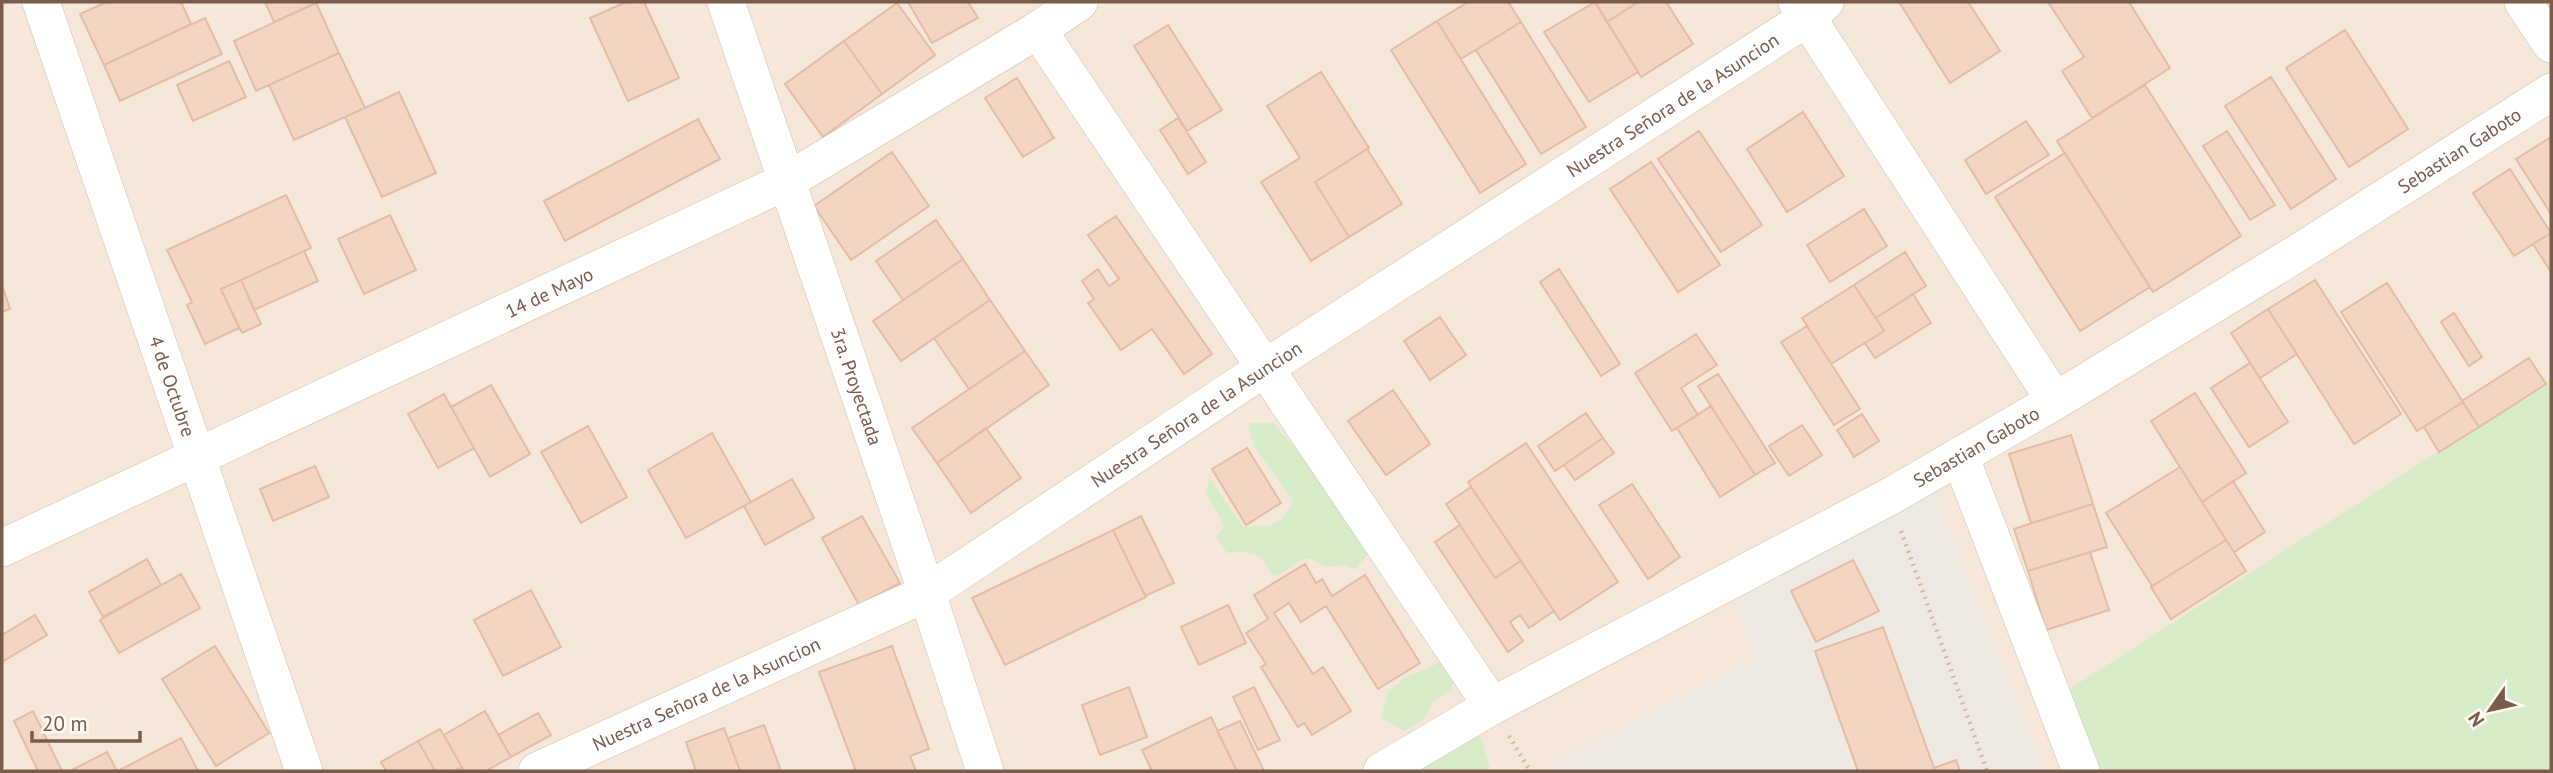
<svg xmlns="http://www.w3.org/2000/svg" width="2553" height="773" font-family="'PT Sans',sans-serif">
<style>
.residential{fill:#f5e8da}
.industrial{fill:#efe9e4}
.green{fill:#d8ecc9}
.building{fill:#f3d5c3;stroke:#e6bba3;stroke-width:2}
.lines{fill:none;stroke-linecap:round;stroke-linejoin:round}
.minor-casing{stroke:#d1beb0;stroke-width:38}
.path{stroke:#d9b8a5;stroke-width:4.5;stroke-dasharray:2 5;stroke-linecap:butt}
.minor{stroke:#fff;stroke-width:37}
.labels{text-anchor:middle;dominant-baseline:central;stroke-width:6;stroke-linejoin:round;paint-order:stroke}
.street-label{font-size:19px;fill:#7a5c4d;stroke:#fffaf3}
</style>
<rect width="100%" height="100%" fill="#fdf6ec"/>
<path class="residential" d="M2 2H2551V771H2Z"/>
<path class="industrial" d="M1932 486 2045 771H1539L1755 657 1732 592Z"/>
<path class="green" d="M2551 379V771H2099L2065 692Z
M1248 423H1273L1299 452 1303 459 1332 485 1357 521 1368 554 1355 570C1338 562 1343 567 1328 566 1319 566 1313 555 1302 560 1291 565 1286 574 1273 576L1261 557 1244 552 1227 553 1216 536 1223 529 1224 525 1205 491 1210 479 1243 527C1272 524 1278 530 1293 501L1254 446Z
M1443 661 1454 676 1452 689 1432 703 1423 720 1404 731 1381 717 1388 692 1405 678Z
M1478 729 1491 771H1398Z"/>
<path class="building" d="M107 2H181L191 24 104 65 80 14Z
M265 2H318L274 22Z
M626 2H644L679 78 628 101 590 18Z
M908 2H968L978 18 932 43Z
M1468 2H1508L1521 22 1461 59 1437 21Z
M1595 2H1638L1607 22Z
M1595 2 1638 72 1589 102 1544 32Z
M1638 2H1666L1693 44 1641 77 1607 22Z
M1899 2H1968L2000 51 1950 83Z
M2048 2H2129L2170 68 2092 118 2062 71 2084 57Z
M316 3 339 53 256 91 234 41Z
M897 3 935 55 882 94 844 41Z
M205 18 222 54 120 101 104 65Z
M1437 21 1526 164 1480 193 1391 50Z
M1521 22 1586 127 1541 154 1476 50Z
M1168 25 1222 110 1187 131 1134 46Z
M2345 30 2408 129 2349 167 2286 68Z
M844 41 882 94 823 137 785 84Z
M339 53 365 108 294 140 269 85Z
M229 61 246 97 193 121 177 85Z
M1321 72 1369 148 1315 182 1349 237 1311 261 1261 182 1300 158 1267 106Z
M2271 77 2336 179 2291 209 2225 106Z
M1017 78 1054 138 1023 157 985 98Z
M2145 85 2241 236 2153 292 2057 141Z
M399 92 436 173 382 197 345 117Z
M1803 112 1844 176 1787 212 1747 149Z
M1178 118 1206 162 1188 174 1160 130Z
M698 119 720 159 565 241 544 201Z
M2026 121 2049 155 1986 194 1965 160Z
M1699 131 1762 225 1721 252 1658 159Z
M2227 131 2275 205 2250 220 2203 146Z
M2551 137V214L2516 159Z
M1367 149 1402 204 1349 237 1315 182Z
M892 152 929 206 851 260 814 206Z
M2065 153 2150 287 2080 331 1995 197Z
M1651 162 1720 265 1678 292 1610 189Z
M2510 169 2551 233 2514 256 2473 193Z
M286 195 311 248 221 289 239 328 205 344 187 305 192 302 167 250Z
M1864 209 1887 246 1830 282 1807 245Z
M390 215 416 270 364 294 338 239Z
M1116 216 1212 354 1184 374 1152 329 1121 350 1088 303 1094 299 1082 281 1098 269 1109 286 1119 279 1088 235Z
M936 220 963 259 903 300 876 261Z
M2551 233V272L2533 244Z
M304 251 318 281 254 310 241 280Z
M1905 252 1926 286 1876 318 1854 285Z
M963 259 990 300 901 361 873 321Z
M1559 269 1620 364 1601 376 1540 282Z
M241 280 261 324 242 333 221 289Z
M2315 280 2401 414 2354 444 2268 309Z
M2387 283 2463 402 2417 431 2341 312Z
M2 285 10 309 2 312Z
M1854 285 1884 331 1831 364 1802 318Z
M1913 294 1931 323 1875 358 1865 343 1884 331 1876 318Z
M990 300 1025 351 969 389 934 338Z
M2268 309 2297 354 2260 378 2231 333Z
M2454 313 2482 357 2469 366 2441 322Z
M1440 317 1466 355 1430 380 1404 341Z
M1807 326 1860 409 1834 425 1781 342Z
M1696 334 1717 365 1681 388 1698 415 1672 431 1635 373Z
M1025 351 1049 385 937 463 912 428Z
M2529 358 2546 384 2479 427 2462 401Z
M2250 363 2288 422 2249 447 2211 388Z
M1718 374 1775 463 1755 475 1698 386Z
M491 385 530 454 490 477 451 407Z
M1393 390 1430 444 1386 475 1348 421Z
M2195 393 2246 473 2202 502 2151 421Z
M444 394 474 448 438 468 408 414Z
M2463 402 2479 427 2439 452 2424 427Z
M1711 406 1755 475 1720 497 1677 428Z
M1586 413 1603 438 1555 471 1538 446Z
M1862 414 1879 441 1854 457 1837 430Z
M1802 425 1822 455 1789 476 1769 446Z
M588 426 627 497 581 523 541 452Z
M986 428 1021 478 971 513 937 463Z
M712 433 751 502 686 538 648 470Z
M2071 435 2093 504 2031 523 2009 454Z
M1603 438 1614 453 1575 480 1564 465Z
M1526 443 1618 582 1560 620 1468 482Z
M1247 448 1281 503 1246 525 1212 469Z
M315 466 329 497 273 521 260 489Z
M2180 467 2226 540 2152 586 2106 513Z
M792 479 814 518 765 545 744 506Z
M2233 481 2265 532 2234 552 2202 502Z
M1632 484 1680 557 1648 579 1599 505Z
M1471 487 1521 561 1495 578 1446 504Z
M2093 504 2107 547 2028 571 2014 529Z
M862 516 900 583 859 605 822 538Z
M1141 516 1174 583 1145 596 1113 530Z
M1460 525 1495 578 1521 561 1554 611 1529 628 1520 615 1510 622 1523 641 1508 652 1435 542Z
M1113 530 1146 597 1005 665 972 598Z
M2226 540 2246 571 2171 619 2151 587Z
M2090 552 2109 610 2046 630 2028 571Z
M147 559 161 585 103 617 89 592Z
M1853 560 1879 611 1816 642 1791 591Z
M1305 564 1316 583 1322 579 1332 596 1365 575 1420 663 1378 689 1326 606 1301 622 1289 603 1274 613 1313 674 1323 667 1351 711 1312 735 1304 723 1298 727 1261 667 1266 664 1246 633 1268 619 1254 595Z
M181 574 200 608 119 653 100 620Z
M531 590 561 647 503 676 474 620Z
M1228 605 1246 643 1199 665 1181 627Z
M35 615 47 635 2 662V635Z
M1883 627 1934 768 1956 760 1960 771H1858L1815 651Z
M215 646 269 733 216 766 162 679Z
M892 646 929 749 910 756 916 771H856L819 672Z
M1129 687 1147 737 1100 755 1082 705Z
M1254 687 1280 740 1258 750 1233 697Z
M33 711 62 771H38L14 721Z
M485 711 511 757 486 771H464L444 735Z
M538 713 551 735 511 757 498 735Z
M1211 717 1237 771H1152L1142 750Z
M1240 721 1264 771H1237L1217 731Z
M764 725 781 771H740L728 738Z
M724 728 740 771H696L686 742Z
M440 729 462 767 454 771H435L418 741Z
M181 738 198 771H118Z
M418 741 435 771H386L381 762Z
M107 752 117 771H70Z"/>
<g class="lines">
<g class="minor-casing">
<g id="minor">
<path id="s1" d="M41 2 304 771"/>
<path id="s2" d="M726 2 927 593 985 771"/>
<path d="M1797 2 2055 401"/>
<path d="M2523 2 2551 44"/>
<path d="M1038 30 1492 706"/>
<path d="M1960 456 2081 771"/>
<path id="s3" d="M2 548 787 181 1038 30 1079 2"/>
<path id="s4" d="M537 771 927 593 1265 368 1807 18 1825 2"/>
<path id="s5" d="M1382 771 1492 706 1889 497 2055 401 2296 254 2551 92"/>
</g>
</g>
<path class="path" d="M1901 531 1987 771
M1509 736 1530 771"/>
<use href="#minor" class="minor"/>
</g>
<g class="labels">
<g class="street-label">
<text stroke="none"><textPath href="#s4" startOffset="1320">Nuestra Señora de la Asuncion</textPath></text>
<text stroke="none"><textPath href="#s5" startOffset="1244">Sebastian Gaboto</textPath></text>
<text stroke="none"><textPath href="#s3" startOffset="604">14 de Mayo</textPath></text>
<text stroke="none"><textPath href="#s1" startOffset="406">4 de Octubre</textPath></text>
<text stroke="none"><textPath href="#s2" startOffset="406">3ra. Proyectada</textPath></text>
<text stroke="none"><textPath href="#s4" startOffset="752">Nuestra Señora de la Asuncion</textPath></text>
<text stroke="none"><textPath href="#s5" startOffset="677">Sebastian Gaboto</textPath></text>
<text stroke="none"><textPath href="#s4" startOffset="186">Nuestra Señora de la Asuncion</textPath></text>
</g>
</g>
<rect width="2553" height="773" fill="none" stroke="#7a5c4d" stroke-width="7"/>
<g transform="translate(2490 710) rotate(236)" stroke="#fffaf3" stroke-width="5" paint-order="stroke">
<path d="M0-5L12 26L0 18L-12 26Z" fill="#7a5c4d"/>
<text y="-10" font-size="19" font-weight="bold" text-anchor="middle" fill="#7a5c4d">N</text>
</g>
<path d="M32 731v10h108v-10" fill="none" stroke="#7a5c4d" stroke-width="3.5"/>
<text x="42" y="731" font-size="21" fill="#7a5c4d" stroke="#fffaf3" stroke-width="5" paint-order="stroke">20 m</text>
</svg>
